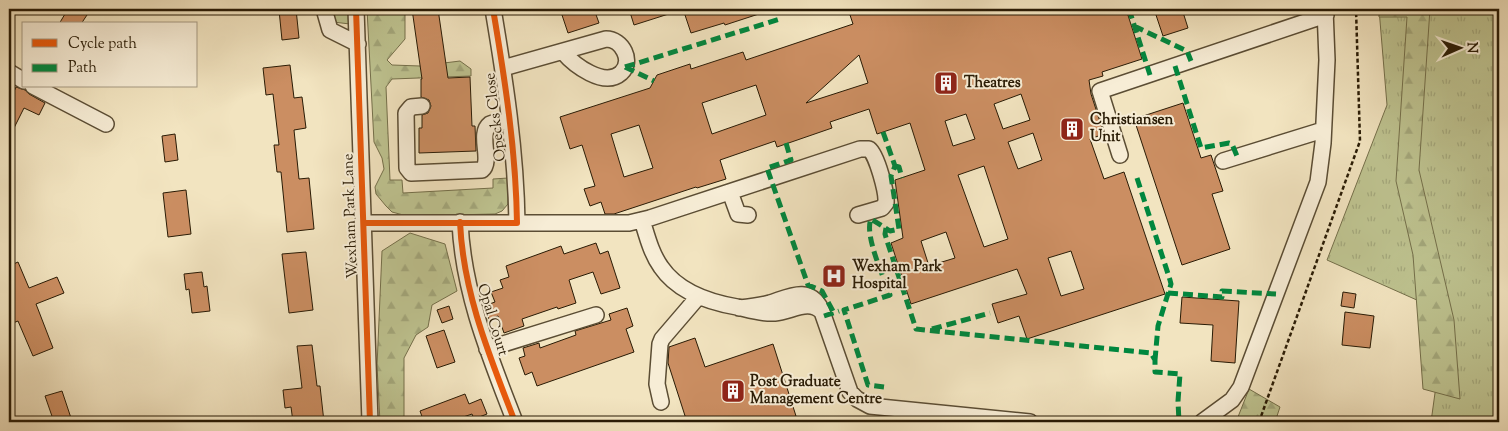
<svg xmlns="http://www.w3.org/2000/svg" width="1508" height="431" font-family="'Sorts Mill Goudy',serif">
<style>
.grass{fill:url(#grass-tufts);stroke:#746f4a}
.forest{fill:url(#forest-firs);stroke:#746f4a}
.building{fill:#cb8e62;stroke:#291b05;fill-rule:evenodd}
.lines{fill:none;stroke-linecap:round;stroke-linejoin:round}
.minor-casing{stroke:#5b4d34;stroke-width:18}
.path{stroke:#291b05;stroke-width:2.5;stroke-dasharray:4 2.5;stroke-linecap:butt}
.minor{stroke:#f7edd6;stroke-width:15}
.quiet{stroke:#00873e;stroke-width:5;stroke-dasharray:10 5;stroke-linecap:butt}
.cycleway-casing{stroke:#f7edd6;stroke-width:9}
.cycleway{stroke:#e8590c;stroke-width:6}
.labels{text-anchor:middle;dominant-baseline:central;stroke-width:4;stroke-linejoin:round;paint-order:stroke}
.poi-label{font-size:15px;font-weight:bold;fill:#291b05;stroke:#f7edd6;text-anchor:start}
.street-label{font-size:15px;fill:#291b05;stroke:#f7edd6}
</style>
<defs>
<pattern id="grass-tufts" width="24" height="20" patternUnits="userSpaceOnUse" patternTransform="scale(1.25)"><rect width="24" height="20" fill="#bec390"/><path d="M3 7l-1-3M5 7V3M7 7l1-3M15 17l-1-3M17 17v-4M19 17l1-3" fill="none" stroke="#a3a77b"/></pattern>
<pattern id="forest-firs" width="22" height="20" patternUnits="userSpaceOnUse" patternTransform="scale(1.25)"><rect width="22" height="20" fill="#bec390"/><path d="M5 1l3.5 6h-7zM16 11l3.5 6h-7z" fill="#a3a77b"/></pattern>
</defs>
<rect width="100%" height="100%" fill="#f2e4c0"/>
<filter id="stains"><feTurbulence type="fractalNoise" baseFrequency=".004" numOctaves="4"/><feColorMatrix values="0 0 0 0 .2 0 0 0 0 .09 0 0 0 0 .02 0 0 0 .5 -.17"/></filter>
<radialGradient id="worn" r=".72"><stop offset=".6" stop-color="#630" stop-opacity="0"/><stop offset="1" stop-color="#630" stop-opacity=".3"/></radialGradient>
<path class="grass" d="M331 9H349L350 24 333 22Z
M1379 9H1499V422H1431L1446 313 1327 260 1387 105Z"/>
<path class="forest" d="M367 9H405V39L387 60 392 65 420 66 460 61 471 69V76L392 79 386 87 390 180H402L403 193 493 188V179L508 178V204L502 211 495 214 407 216 392 212 386 206 376 194 375 187 384 169 382 158 374 142Z
M1379 9H1430L1419 170 1454 320 1460 399 1423 389 1413 255 1396 181 1407 17H1379Z
M410 233 445 244 457 291 432 305 428 327 416 335 404 358V422H380L377 366 382 251Z
M1249 389 1280 407 1275 422H1236Z"/>
<path class="building" d="M68 9H91L81 24H59Z
M296 9 299 38 282 40 279 10Z
M412 9H438L448 78 470 77 472 126H475L476 151 419 153V128H422V115L428 113 431 106 429 100 421 97V79H422Z
M560 9H594L599 23 568 33Z
M629 9H677L678 11 634 25Z
M683 9H768V11L725 25 724 23 691 33Z
M848 9H1126L1142 59 1102 72 1103 76 1089 80 1091 94 1104 134 1090 139 1104 179 1124 172 1165 294 1027 339 1019 316 998 323 992 304 1027 294 1017 269 911 304 891 243 903 238 895 180 925 170 910 123 877 134 869 109 830 122 832 128 777 147 775 141 720 160 726 179 697 188 696 187 614 214H605L601 202 590 206 584 189 595 186 582 145 570 149 560 117 650 88 657 75 690 64 691 69 743 52 746 60 853 24ZM859 55 868 83 806 103ZM756 85 766 115 712 134 702 103ZM1021 94 1030 120 1003 129 994 104ZM966 114 975 139 953 146 945 121ZM639 125 653 168 624 177 611 134ZM1033 133 1042 160 1018 169 1008 142ZM984 166 1008 239 984 247 958 175ZM946 232 955 258 929 266 921 241ZM1071 251 1084 289 1061 296 1048 258Z
M1154 9H1182L1188 28 1163 36Z
M290 65 294 98 302 97 306 128 294 130 299 179 309 178 314 229 287 232 281 172H277L274 145H279L273 94 266 95 263 68Z
M16 87 25 90 29 94 45 103 39 115 24 108 9 138V103Z
M1183 103 1201 158 1211 155 1223 191 1212 194 1230 249 1182 265 1134 119Z
M175 134 178 160 165 162 162 136Z
M186 190 191 234 168 237 163 193Z
M596 243 600 254 608 251 620 288 601 294 593 272 569 280 576 303 558 309 557 307 522 319 524 326 504 333 498 316 489 319 484 306 495 302 491 292 503 288 500 280 509 277 506 266 561 246 564 254Z
M306 252 313 310 289 313 282 254Z
M18 262 29 288 57 277 64 293 36 304 53 348 33 356 18 321 13 323 9 313V266Z
M202 272 204 287 207 286 210 311 192 313 189 289 186 290 184 274Z
M1343 292 1356 294 1354 308 1341 306Z
M1182 297 1239 301 1235 363 1211 361 1213 325 1180 323Z
M449 306 453 319 442 323 437 310Z
M627 308 633 326 626 329 634 352 537 386 532 372 525 375 519 358 525 356 523 348 539 343 540 348 576 335 575 331 611 320 609 314Z
M1345 312 1374 316 1370 348 1342 345Z
M444 330 455 362 437 368 426 336Z
M695 338 705 367 773 344 796 416 776 422H687L668 363 669 347Z
M312 345 317 386H320L324 422H293L291 407 285 408 283 390 302 388 297 346Z
M62 391 71 418 60 422H54L45 396Z
M465 394 469 404 481 399 487 414 474 419 472 414 449 422H424L420 411Z"/>
<g class="lines">
<g class="minor-casing">
<path id="minor" d="M324 9 330 30 358 44
M356 9 370 422
M493 9C505 80 516 151 517 223
M503 68 606 39C622 39 634 61 621 73 604 88 574 65 563 52
M9 72 24 81
M33 86 106 124
M422 106 411 107 406 113 407 168 411 173 482 170C493 161 477 134 490 124 495 121 504 122 509 122
M1120 155 1100 91 1326 15
M1223 161 1323 130
M730 192 738 214 748 215
M642 220C647 236 651 253 661 267 678 292 708 302 737 307 750 310 762 314 775 313 791 312 809 298 822 312
M460 222C463 293 490 357 515 422
M364 223H629L650 218 860 149H869C877 155 887 193 886 203L882 208 858 215
M739 308C749 307 759 306 770 303 789 297 809 285 821 309L850 392 857 399 870 406 1030 422
M487 349 596 315
M661 402 657 384 660 344 662 339 698 297
M1202 422 1232 400 1241 387 1318 182 1323 143 1327 60 1325 9"/>
</g>
<path class="path" d="M1259 422 1360 141 1356 9"/>
<use href="#minor" class="minor"/>
<path class="quiet" d="M1129 9 1150 75
M1134 26 1187 51 1191 61
M1175 66 1201 148 1229 143 1232 144 1237 156
M625 67 780 19
M625 67 654 81
M883 132 895 166 891 176 899 229 890 231 871 219C864 235 884 278 890 295L844 310 868 385 884 387
M786 143 791 160 767 168 808 285 822 291 834 313
M895 166 899 167 902 178
M1137 178 1170 280 1171 284 1158 326 1155 360
M886 228 885 234 888 244 916 329 1151 353 1155 360V372L1180 374 1178 401 1179 422
M1168 293 1222 297V291L1276 294
M824 316 839 311
M932 329 990 313"/>
<g class="cycleway-casing">
<path id="cycleway" d="M356 9 370 422
M460 222C463 293 490 357 515 422
M364 223H517C516 151 505 80 493 9"/>
</g>
<use href="#cycleway" class="cycleway"/>
</g>
<defs>
<g id="building-square" transform="scale(1.25)"><rect x="-9" y="-9" width="18" height="18" rx="4" fill="#8f2418" stroke="#f7edd6"/><path d="M-4-6H4V6H1V3H-1V6H-4ZM-2.5-4.3h1.7v1.8h-1.7ZM.8-4.3h1.7v1.8H.8ZM-2.5-1h1.7V.8h-1.7ZM.8-1h1.7V.8H.8Z" fill="#fff"/></g>
<g id="hospital-square" transform="scale(1.25)"><rect x="-9" y="-9" width="18" height="18" rx="4" fill="#8f2418" stroke="#f7edd6"/><path d="M-5-5h3v3.5h4V-5h3V5h-3V1.5h-4V5h-3Z" fill="#fff"/></g>
</defs>
<g fill-rule="evenodd">
<use href="#building-square" x="946" y="83"/>
<use href="#building-square" x="1072" y="129"/>
<use href="#hospital-square" x="834" y="276"/>
<use href="#building-square" x="733" y="391"/>
</g>
<g class="labels">
<g class="poi-label">
<text x="964" y="83">Theatres</text>
<text x="1090" y="120">Christiansen<tspan x="1090" dy="17">Unit</tspan></text>
<text x="852" y="267">Wexham Park<tspan x="852" dy="17">Hospital</tspan></text>
<text x="750" y="382">Post Graduate<tspan x="750" dy="17">Management Centre</tspan></text>
</g>
<g class="street-label">
<text transform="translate(496 117) rotate(-97)">Opecks Close</text>
<text transform="translate(351 216) rotate(-92)">Wexham Park Lane</text>
<text transform="translate(492 320) rotate(73)">Opal Court</text>
</g>
</g>
<rect width="1508" height="431" fill="none" stroke="#f2e4c0" stroke-width="30"/>
<rect x="10" y="10" width="1488" height="411" fill="none" stroke="#291b05" stroke-width="2.5"/>
<rect x="15" y="15" width="1478" height="401" fill="none" stroke="#291b05"/>
<rect x="22" y="22" width="175" height="65" fill="#f7edd6" stroke="#a59982"/>
<rect x="32" y="39" width="25" height="8" fill="#e8590c" stroke="#a59982"/>
<text x="68" y="48" font-size="15" fill="#291b05">Cycle path</text>
<rect x="32" y="64" width="25" height="8" fill="#00873e" stroke="#a59982"/>
<text x="68" y="72" font-size="15" fill="#291b05">Path</text>
<g transform="translate(1460 48) rotate(88)" stroke="#f7edd6" stroke-width="4" paint-order="stroke">
<path d="M0-4L9 19L0 12L-9 19Z" fill="#291b05"/>
<text y="-8" font-size="14" font-weight="bold" text-anchor="middle" fill="#291b05">N</text>
</g>
<rect width="100%" height="100%" filter="url(#stains)"/>
<rect width="100%" height="100%" fill="url(#worn)"/>
</svg>
